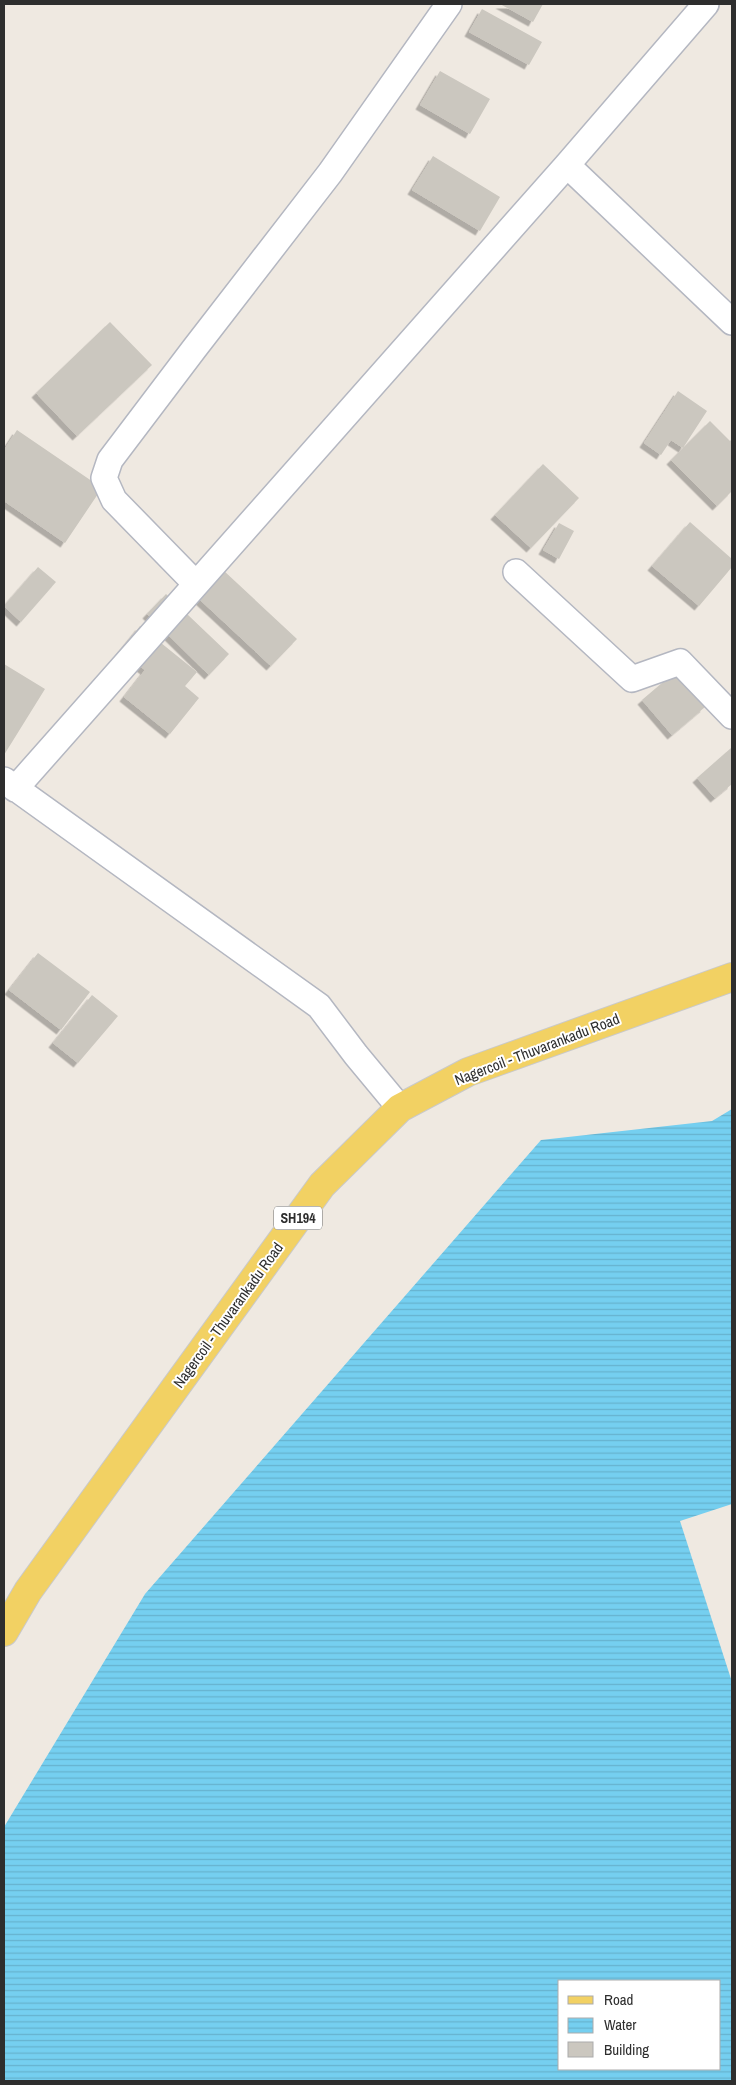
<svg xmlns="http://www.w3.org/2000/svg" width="736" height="2085" font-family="'Archivo Narrow',sans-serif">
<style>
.water{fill:url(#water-rules);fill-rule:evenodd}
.building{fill:#cbc7bf;filter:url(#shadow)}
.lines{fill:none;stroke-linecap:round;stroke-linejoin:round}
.street-casing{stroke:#b4b7c1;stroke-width:28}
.primary-casing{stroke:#c9c9c9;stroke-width:30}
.street{stroke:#fff;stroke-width:25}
.primary{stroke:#f2d163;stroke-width:28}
.labels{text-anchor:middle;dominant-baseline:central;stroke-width:4;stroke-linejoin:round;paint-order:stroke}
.shield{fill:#fff;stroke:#6d6d6d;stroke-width:1}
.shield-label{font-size:14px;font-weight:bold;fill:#2e2e2e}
.street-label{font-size:15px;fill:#2e2e2e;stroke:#fff}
</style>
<defs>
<pattern id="water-rules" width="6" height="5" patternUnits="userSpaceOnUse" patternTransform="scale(1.25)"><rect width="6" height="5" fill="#75cff0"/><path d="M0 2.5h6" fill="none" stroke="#66b2ce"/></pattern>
<filter id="shadow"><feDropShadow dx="-4.5" dy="4.5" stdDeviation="0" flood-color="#0004"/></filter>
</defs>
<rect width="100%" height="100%" fill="#efe9e1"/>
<path class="water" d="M732 1109V1504L680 1521 732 1682V2081H4V1827L145 1594 541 1140 712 1121ZM560 1981H720V2069H560Z"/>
<path class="building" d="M500 4H543L533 22Z
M482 9 542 42 529 65 469 32Z
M440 71 490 99 470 134 420 105Z
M433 156 500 197 480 231 412 190Z
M110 322 152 365 77 436 36 393Z
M678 391 707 411 683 448 671 440 661 455 644 443Z
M710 421 730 441 732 439V491L717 506 671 460Z
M17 430 102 488 65 543 4 501V450Z
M543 464 579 498 531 548 495 515Z
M690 522 732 559V567L699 606 652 566Z
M559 523 574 531 559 559 543 550Z
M38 567 56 582 21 622 4 606Z
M223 570 297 639 271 666 197 597Z
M166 594 229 654 209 675 147 614Z
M140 626 197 672 185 686 199 698 170 734 124 697 145 670 120 651Z
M4 664 45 689 4 755Z
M675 672 705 707 672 735 642 700Z
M731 748 732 784 715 798 697 778Z
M38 953 90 992 61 1030 9 990Z
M92 995 118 1016 78 1063 53 1043Z"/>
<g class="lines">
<g class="street-casing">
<path id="street" d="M567 165 732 322
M516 572 632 679 680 662 732 716
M196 584 114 500 104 478 110 460 194 349 330 173 449 4
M4 780 319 1006 356 1055 400 1108
M15 789 567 165 706 4"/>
</g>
<g class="primary-casing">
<path id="primary" d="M4 1632 28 1591 322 1185 400 1108 468 1072 732 977"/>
</g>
<use href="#street" class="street"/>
<use href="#primary" class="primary"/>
</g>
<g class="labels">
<rect class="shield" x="274" y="1206.5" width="48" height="23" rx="4"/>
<g class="shield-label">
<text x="298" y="1218">SH194</text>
</g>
<g class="street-label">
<text transform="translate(537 1049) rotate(-21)">Nagercoil - Thuvarankadu Road</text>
<text transform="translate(228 1315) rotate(-54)">Nagercoil - Thuvarankadu Road</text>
</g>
</g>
<rect width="736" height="2085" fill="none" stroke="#2e2e2e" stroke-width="10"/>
<rect x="558" y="1980" width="162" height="90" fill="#ffffff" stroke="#ababab"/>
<rect x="568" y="1996" width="25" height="8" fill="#f2d163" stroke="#ababab"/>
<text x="604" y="2005" font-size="15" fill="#2e2e2e">Road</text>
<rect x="568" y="2018" width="25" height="15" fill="url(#water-rules)" stroke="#ababab"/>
<text x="604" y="2030" font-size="15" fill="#2e2e2e">Water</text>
<rect x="568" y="2042" width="25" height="15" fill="#cbc7bf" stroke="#ababab"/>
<text x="604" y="2055" font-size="15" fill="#2e2e2e">Building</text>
</svg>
